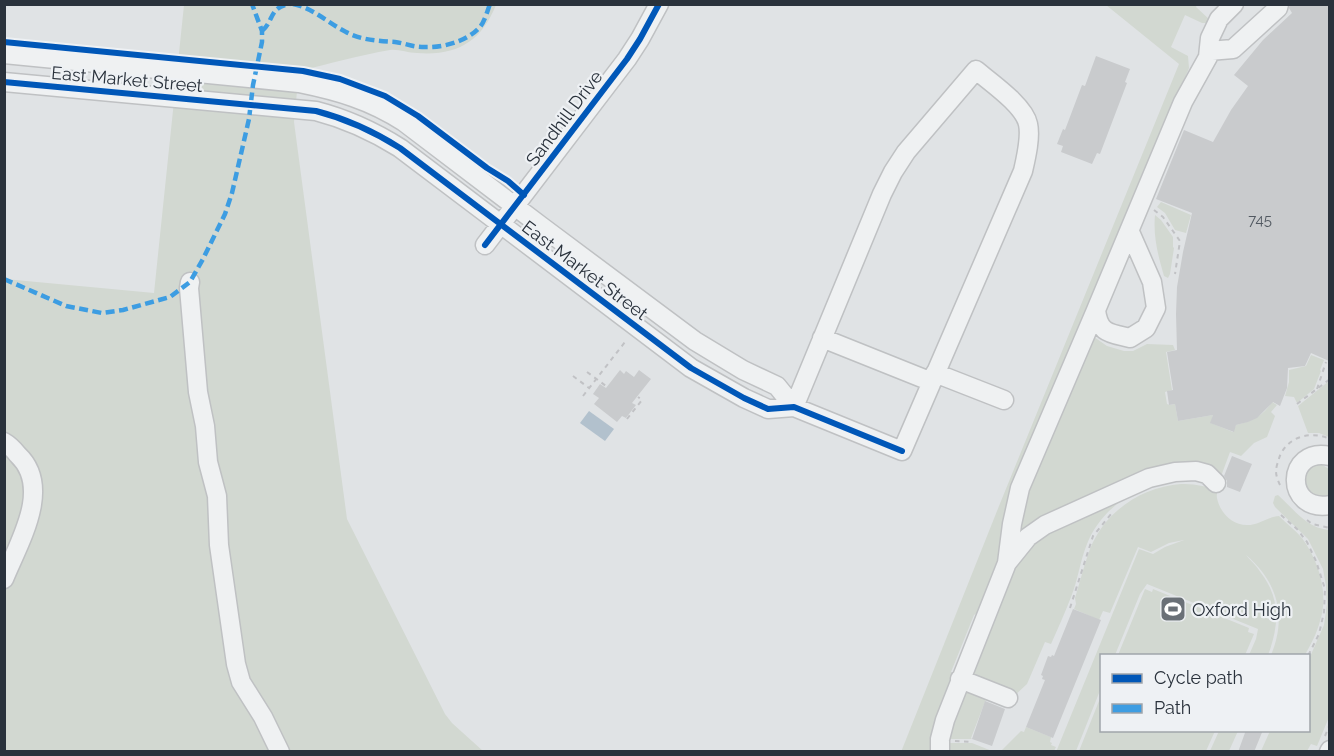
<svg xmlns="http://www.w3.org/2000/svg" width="1334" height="756" font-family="Raleway,sans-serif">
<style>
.green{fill:#d2d8d1}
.water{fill:#b2c1cd}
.building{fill:#c9cbcd}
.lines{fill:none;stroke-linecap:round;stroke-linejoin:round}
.minor-casing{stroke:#bfc1c3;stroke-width:21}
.path{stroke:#c1c2c5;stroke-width:2;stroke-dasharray:4.5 4.5;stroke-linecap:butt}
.minor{stroke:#eff1f2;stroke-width:18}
.quiet{stroke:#3d9de2;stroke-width:4.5;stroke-dasharray:9 4.5;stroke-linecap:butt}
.cycleway-casing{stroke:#eef1f4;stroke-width:10}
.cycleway{stroke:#0057b8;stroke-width:6}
.labels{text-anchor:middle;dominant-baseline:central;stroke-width:4.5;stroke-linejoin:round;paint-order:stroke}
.number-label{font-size:15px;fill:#525961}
.street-label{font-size:18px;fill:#2a323c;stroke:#eef1f4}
.poi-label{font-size:18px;fill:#2a323c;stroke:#eef1f4;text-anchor:start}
</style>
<rect width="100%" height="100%" fill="#e0e3e5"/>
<path class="green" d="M184 5H496C481 42 457 56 417 53 408 53 398 49 390 50 360 55 329 64 299 71L294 122 347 519 445 714 452 723 483 751H5V279L154 293Z
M1106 5H1197L1196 7 1210 20 1206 23H1202L1185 15 1171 47 1188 56 1189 68 1185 78 1122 233 1002 551 983 609 974 615 951 672 953 675 935 751 901 752 999 506 1179 64Z
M1161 202 1191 215 1186 233 1175 230 1165 213 1157 207Z
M1155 215 1161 220 1173 237V247L1174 248 1170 274 1168 278 1164 276C1158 255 1153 237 1155 215Z
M1094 337 1107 346 1124 351H1133L1147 344 1173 345 1175 350 1166 352 1172 390 1165 392 1167 404 1170 405 1175 404 1178 421 1213 415 1211 423 1233 432 1236 425C1252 421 1263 416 1272 402L1277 405 1271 412 1275 416 1267 437 1254 443 1241 456 1230 452 1220 479 1191 467 1015 546 1026 491Z
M1311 355 1324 360 1320 370 1321 371 1314 389 1297 403 1294 397 1285 396 1289 382V370L1306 366Z
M1329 381V437L1319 433H1308L1298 406Z
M1313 462 1319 463 1329 469V501C1313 495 1307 493 1303 474Z
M1190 474C1199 474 1207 476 1212 483 1199 481 1185 479 1171 480 1136 485 1100 510 1087 544 1080 561 1078 580 1071 597 1065 613 1058 628 1051 644L1045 642 1027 684 1014 696C1002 691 969 683 970 667 970 664 972 660 973 657L1012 566 1023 550 1035 537 1050 526 1144 485 1171 476Z
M1181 484C1190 484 1206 485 1214 490 1219 493 1216 493 1217 498 1220 513 1232 525 1247 525 1259 525 1267 517 1279 516 1287 524 1295 530 1302 538 1319 561 1329 594 1320 621 1317 633 1311 644 1305 655H1271C1287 617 1278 582 1246 555 1250 560 1257 566 1261 573 1281 599 1279 626 1268 655H1249L1256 639 1258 629 1147 584 1140 594 1115 655 1102 656 1101 688 1076 751 1056 752 1139 549 1153 554 1165 547 1184 540 1169 543 1151 552 1138 547 1110 613 1103 611 1099 620 1074 609 1076 604 1075 598C1080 582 1084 565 1090 549 1105 511 1142 487 1181 484Z
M1278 495C1294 509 1306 528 1329 530V717L1317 746 1311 744 1307 751H1261L1270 731 1308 730 1309 659 1324 625 1327 604 1326 586 1323 569 1308 539 1275 507 1273 503 1275 496Z
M1145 589 1152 592 1153 589 1249 628 1248 632 1254 634 1245 655H1118Z
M966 689 988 694 971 738 972 739H950V737L947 736Z
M1101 696 1102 730 1215 731 1206 751H1079Z
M1026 727 1051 737 1050 742 1052 743 1051 745 1056 747 1054 751H1001L1021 731 1024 732Z
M1219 731H1238L1229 751H1210Z
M946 743H972L992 751H944Z"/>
<path class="water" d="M589 411 614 429 605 441 580 423Z"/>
<path class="building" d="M1290 4H1329V361L1311 353 1305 366 1288 368 1287 388 1280 406 1273 402 1257 418 1248 422 1236 425 1234 432 1210 423 1213 415 1178 421 1175 404 1169 405 1167 391 1173 390 1167 352 1177 350 1176 314 1177 287 1183 252 1192 213 1156 199 1184 130 1213 142 1231 110 1248 86 1234 75 1263 40 1292 13 1289 8Z
M1096 56 1130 69 1125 82 1127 83 1100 154 1097 153 1092 164 1061 152 1063 146 1057 144 1063 129 1065 130 1082 85 1085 86Z
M620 370 624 374 626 371 634 377 639 370 651 379 632 403 636 405 626 418 622 416 617 422 594 404 599 398 593 394 600 384 606 388Z
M1232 456 1252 464 1240 492 1227 487V481L1224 476Z
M1073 609 1101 620 1053 738 1026 727 1045 680 1042 679 1043 676 1041 675 1048 656 1051 657 1052 655 1054 656Z
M985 701 1005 709 992 746 972 739Z
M1246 730H1263L1254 752H1238Z"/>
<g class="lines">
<g class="minor-casing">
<path id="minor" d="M1209 51 1233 49 1278 8 1279 4
M4 54 299 83C338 91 370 100 404 122L541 226 695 341 743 370 777 386 794 407
M4 82 316 111C347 119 373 131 400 148L691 368 744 398 768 409 794 407 902 451 1023 171C1026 158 1031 137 1028 124 1024 105 990 82 976 70L906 152 893 172 882 194 794 407
M1130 232 1152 282 1156 308 1146 328 1130 338C1110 333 1099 334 1096 310L1183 102 1208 57 1210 38 1219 19 1234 4
M485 245 627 59 640 39 659 4
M190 282 189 288 198 392 205 426 208 462 217 496 219 545 236 664 241 682 263 717 280 752
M822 338 932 382
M935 373 1004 400
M4 442C11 446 14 450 18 455 53 488 18 544 4 579
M1330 456C1285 446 1284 513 1330 505
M1007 563 1012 524 1020 488 1096 310
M960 679 1008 698
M940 752V739L945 720 1007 563 1028 537 1045 525 1149 478 1175 472 1196 471 1207 474 1216 483
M1329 752 1330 750"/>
</g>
<path class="path" d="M1154 210 1163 217 1180 241 1175 274
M587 372 606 386
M573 376 589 388
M1317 389 1326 362
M583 396 625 342
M1297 404 1330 379
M627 419 642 400 638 397
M1280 485C1278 481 1276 476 1276 471 1276 469 1277 464 1278 462 1283 439 1308 429 1330 439
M1281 515 1297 529 1307 542 1316 561 1325 589 1324 612 1319 634 1308 656
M1307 520 1312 524 1330 528
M1070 608 1093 536 1112 513
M1325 736 1330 724
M955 741 972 742"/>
<use href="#minor" class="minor"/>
<path class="quiet" d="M293 4C313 8 328 23 346 32 361 40 378 41 395 42 404 43 413 47 422 47 440 48 464 43 478 29 484 24 487 12 490 4
M262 31C274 21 269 7 290 4
M4 279 66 306 102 313 123 310 170 297 190 282 203 259 225 214 232 193 249 119 253 85 262 42V31L252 4"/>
<g class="cycleway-casing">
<path id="cycleway" d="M4 42 303 71 340 79 385 96 418 116 487 168 508 181 524 195
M4 82 316 111C347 119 373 131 400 148L691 368 744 398 768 409 794 407 902 451
M485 245 627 59 640 39 659 4"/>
</g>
<use href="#cycleway" class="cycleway"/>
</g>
<defs>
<g id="stadium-square" transform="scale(1.35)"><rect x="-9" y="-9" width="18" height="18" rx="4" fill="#6a7077" stroke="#eef1f4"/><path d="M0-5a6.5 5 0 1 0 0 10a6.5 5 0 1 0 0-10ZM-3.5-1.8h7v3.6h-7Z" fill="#fff"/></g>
</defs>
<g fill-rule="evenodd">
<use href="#stadium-square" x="1173" y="609"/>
</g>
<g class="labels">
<g class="number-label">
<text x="1260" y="220">745</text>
</g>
<g class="street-label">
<text transform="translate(127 79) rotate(5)">East Market Street</text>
<text transform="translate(564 118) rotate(-53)">Sandhill Drive</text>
<text transform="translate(585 270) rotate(37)">East Market Street</text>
</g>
<g class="poi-label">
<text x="1192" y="609">Oxford High</text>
</g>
</g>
<rect width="1334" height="756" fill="none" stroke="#2a323c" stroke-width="12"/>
<rect x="1100" y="654" width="210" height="78" fill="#eef1f4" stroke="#a0a5aa" stroke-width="1.5"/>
<rect x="1112" y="674" width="30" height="9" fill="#0057b8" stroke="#a0a5aa" stroke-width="1.5"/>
<text x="1154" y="684" font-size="18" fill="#2a323c">Cycle path</text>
<rect x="1112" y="704" width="30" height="9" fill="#3d9de2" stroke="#a0a5aa" stroke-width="1.5"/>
<text x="1154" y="714" font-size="18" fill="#2a323c">Path</text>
</svg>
